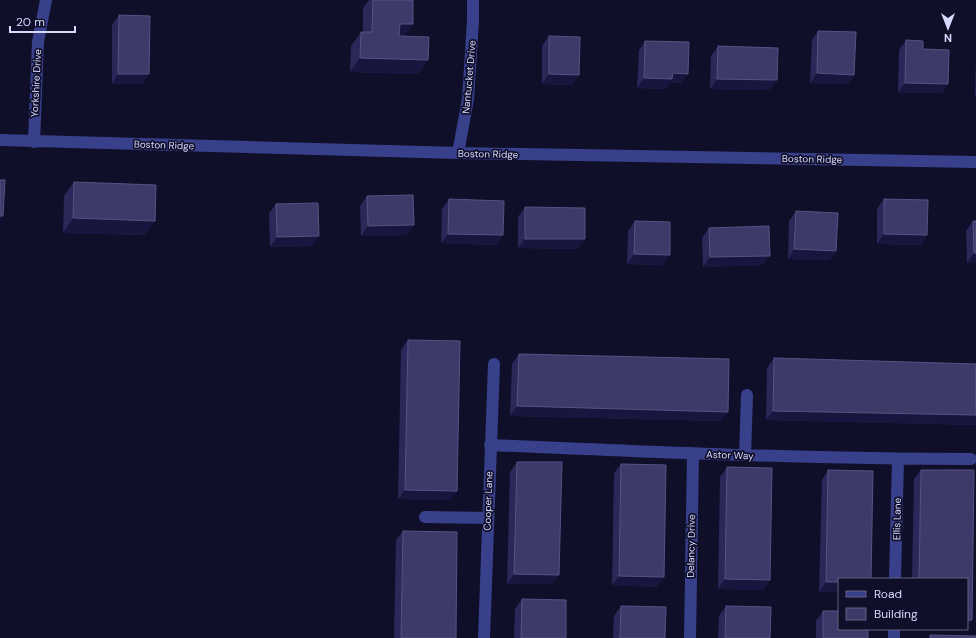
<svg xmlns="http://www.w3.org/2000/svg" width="976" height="638" font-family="'DM Sans',sans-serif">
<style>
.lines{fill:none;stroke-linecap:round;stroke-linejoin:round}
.lane{stroke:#38408b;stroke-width:12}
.street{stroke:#38408b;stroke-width:12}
.wall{fill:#2a2759}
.shaded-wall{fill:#18163e}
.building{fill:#3d3a6a;stroke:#555382}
.labels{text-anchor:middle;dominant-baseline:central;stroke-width:3.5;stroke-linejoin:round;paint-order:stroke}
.street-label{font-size:10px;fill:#d8d9ff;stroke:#100f2a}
</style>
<rect width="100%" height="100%" fill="#100f2a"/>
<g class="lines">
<path class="lane" d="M490 445C650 452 810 459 971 459
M745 455 747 395
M425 517 488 518
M895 579 898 459
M484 638 494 364
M690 638 693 454
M894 638V629"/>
<path class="street" d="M0 140 458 153 976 162
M34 142 38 42 46 0
M458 153 468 99 473 21V0"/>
</g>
<path class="wall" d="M369 0H413V24L404 36 428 60 418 74 350 72 351 46 361 32H363V8Z
M119 15 142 84H112V25Z
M818 31 848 84 810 83 812 40Z
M549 36 572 85 542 84V46Z
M906 40 923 49 948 84 942 93H898L899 50Z
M645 41 688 74 681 83H670L666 89 637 88 639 50Z
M718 46 770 90 710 89 711 56Z
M976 58V96H975Z
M74 182 145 235 63 233 64 196Z
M367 196 407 235 361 236 360 206Z
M449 199 503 235 496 245 441 243 442 209Z
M884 199 927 235 921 245 877 244V209Z
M276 204 312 246 270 247 269 213Z
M525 207 578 249 518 248V217Z
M796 211 836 251 829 260 788 259 789 221Z
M635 221 663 265 627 264 628 231Z
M973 221 976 263H967L966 231Z
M709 228 763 265 703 267 702 238Z
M408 340 457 491 450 500 398 499 401 350Z
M519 354 721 421 510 416 512 364Z
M774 358 976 425 766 420 767 368Z
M517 462 552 584H507L510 472Z
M621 464 657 587 612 585 614 473Z
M727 467 770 580 763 590 718 589 720 477Z
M828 470 839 579V592H819L822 480Z
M921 470 967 579H912L914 479Z
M403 531 456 638H394L396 540Z
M522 599 566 638H514L515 609Z
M621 606 665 638H613L614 616Z
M726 606 770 638H718L719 616Z
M823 611 868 638H816V621Z"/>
<path class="shaded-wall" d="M400 24H413L403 38H390Z
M360 58 428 60 418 74 350 72Z
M673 73 688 74 681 83H670L666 89 637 88 644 78Z
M817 73 854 75 848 84 810 83Z
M118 74H149L142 84H112Z
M549 74 579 75 572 85 542 84Z
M717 79 777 80 770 90 710 89Z
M905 83 948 84 942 93H898Z
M0 216H3L0 221Z
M73 218 155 221 145 235 63 233Z
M414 225 407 235 361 236 368 226Z
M448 234 503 235 496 245 441 243Z
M884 234 927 235 921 245 877 244Z
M319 236 312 246 270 247 277 237Z
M525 239H585L578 249 518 248Z
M794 249 836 251 829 260 788 259Z
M974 253H976V263H967Z
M634 254 670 255 663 265 627 264Z
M770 256 763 265 703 267 710 257Z
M517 406 728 412 721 421 510 416Z
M773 411 976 415V425L766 420Z
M405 490 457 491 450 500 398 499Z
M514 574 559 575 552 584H507Z
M619 576 664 577 657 587 612 585Z
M725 579 770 580 763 590 718 589Z
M826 582H839V592H819Z
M967 620H972L967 626Z"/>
<path class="building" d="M373 0H413V24H400L399 36 429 37 428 60 360 58 361 32H372Z
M119 15 150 16 149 74H118Z
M818 31 856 32 854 75 817 73Z
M549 36 580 37 579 75 549 74Z
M906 40 923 41V49L949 50 948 84 905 83Z
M645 41 689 42 688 74 673 73 672 79 644 78Z
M718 46 778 48 777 80 717 79Z
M0 180H5L3 216H0Z
M74 182 156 185 155 221 73 218Z
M413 195 414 225 368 226 367 196Z
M449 199 504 201 503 235 448 234Z
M884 199 928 200 927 235 884 234Z
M318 203 319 236 277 237 276 204Z
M525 207 585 208V239H525Z
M796 211 838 213 836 251 794 249Z
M635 221 670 222V255L634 254Z
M973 221H976V253H974Z
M769 226 770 256 710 257 709 228Z
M408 340 460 341 457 491 405 490Z
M519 354 729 359 728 412 517 406Z
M774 358 976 364V415L773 411Z
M517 462H562L559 575 514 574Z
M621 464 666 465 664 577 619 576Z
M727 467 772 468 770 580 725 579Z
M828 470 873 471 871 579H839V582H826Z
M921 470H974L972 620H967V579H919Z
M403 531 457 532 456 638H401Z
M522 599 566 600V638H521Z
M621 606 666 607 665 638H620Z
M726 606 771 607 770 638H725Z
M823 611H839V629H868V638H823Z
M930 635 976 636V638H930Z"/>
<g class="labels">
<g class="street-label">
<text transform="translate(469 77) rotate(-85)">Nantucket Drive</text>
<text transform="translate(36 83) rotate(-87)">Yorkshire Drive</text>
<text transform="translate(164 145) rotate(2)">Boston Ridge</text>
<text transform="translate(488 154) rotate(1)">Boston Ridge</text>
<text transform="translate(812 159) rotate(1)">Boston Ridge</text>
<text transform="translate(730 455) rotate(2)">Astor Way</text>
<text transform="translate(488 501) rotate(-88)">Cooper Lane</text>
<text transform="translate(897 519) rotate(-89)">Ellis Lane</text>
<text transform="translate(691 546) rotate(-89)">Delancy Drive</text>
</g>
</g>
<rect x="838" y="578" width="130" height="52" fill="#100f2a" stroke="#60607f"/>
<rect x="846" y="591" width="20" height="6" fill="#38408b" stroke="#60607f"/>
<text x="874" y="598" font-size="12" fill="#d8d9ff">Road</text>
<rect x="846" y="608" width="20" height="12" fill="#3d3a6a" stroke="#60607f"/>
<text x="874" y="618" font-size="12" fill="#d8d9ff">Building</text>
<g transform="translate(948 28) rotate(180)" stroke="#100f2a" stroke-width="3" paint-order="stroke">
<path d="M0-3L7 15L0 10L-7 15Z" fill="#d8d9ff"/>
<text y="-6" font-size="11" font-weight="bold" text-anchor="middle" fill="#d8d9ff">N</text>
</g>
<path d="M10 26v6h65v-6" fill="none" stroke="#d8d9ff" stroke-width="2"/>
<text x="16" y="26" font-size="12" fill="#d8d9ff" stroke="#100f2a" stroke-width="3" paint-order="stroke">20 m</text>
</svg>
